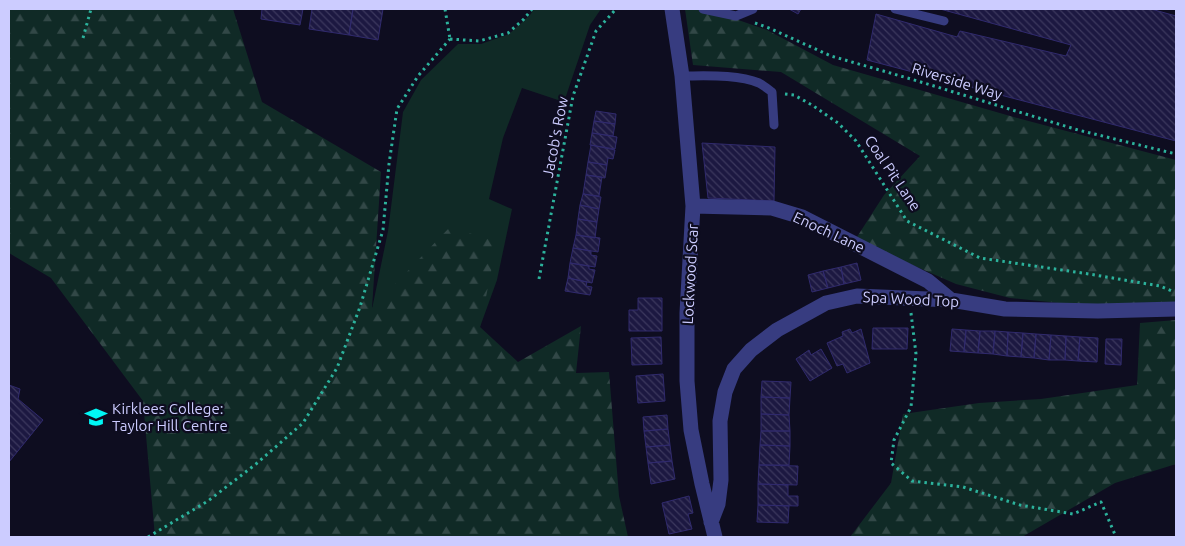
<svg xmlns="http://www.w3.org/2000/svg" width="1185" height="546" font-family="Ubuntu,sans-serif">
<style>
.grass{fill:#102a26}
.forest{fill:url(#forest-firs)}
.building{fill:url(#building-back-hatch);stroke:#302a6d}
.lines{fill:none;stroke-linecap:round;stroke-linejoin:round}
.path{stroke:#2cb29c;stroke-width:3;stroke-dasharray:2.5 4;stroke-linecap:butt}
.lane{stroke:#373c80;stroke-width:9}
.street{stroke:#373c80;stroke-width:15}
.labels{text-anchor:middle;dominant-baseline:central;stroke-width:4.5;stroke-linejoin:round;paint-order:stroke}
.street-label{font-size:15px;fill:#ccf;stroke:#0e0d20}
.poi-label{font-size:15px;fill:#ccf;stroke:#0e0d20;text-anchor:start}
</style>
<defs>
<pattern id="forest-firs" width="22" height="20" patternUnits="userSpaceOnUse" patternTransform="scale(1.25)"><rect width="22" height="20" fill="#102a26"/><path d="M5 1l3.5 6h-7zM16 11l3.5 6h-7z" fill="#324847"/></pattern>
<pattern id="building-back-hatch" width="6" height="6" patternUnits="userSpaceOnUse" patternTransform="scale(1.25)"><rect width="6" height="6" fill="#1c1841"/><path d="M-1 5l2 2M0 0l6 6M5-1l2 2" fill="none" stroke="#3c385e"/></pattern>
</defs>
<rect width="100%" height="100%" fill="#0e0d20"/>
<path class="grass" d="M534 9H601L590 25 564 102 522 88 503 138 489 199 512 209 497 280 480 327 372 309 388 231 403 112 421 80 458 44H481L509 34 530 15Z"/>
<path class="forest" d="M9 9H233L262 102 381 172 372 308 450 227 497 242 480 327 518 362 581 326 576 373 609 372 619 496 628 537H155L143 401 51 278 9 253Z
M685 9H693L724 15 767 30 833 65 1021 119 1176 160V305H1078L1010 298 956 284 855 240 884 195 920 156 781 72 693 65Z
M1176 320V464L1115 483 1022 537H850L891 483 903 414 979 403 1041 399 1137 385 1140 323Z"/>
<path class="building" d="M262 9H303L300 25 261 19Z
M312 9H353L349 35 309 29Z
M353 9H383L378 40 349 35Z
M789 9H801L798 14Z
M940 9H1151L1176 16V141L867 60 876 14 957 37 960 31 1066 56 1071 45Z
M596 111 616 114 615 124 594 121Z
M594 121 615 124 613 136 592 133Z
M592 133 617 137 615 149 590 145Z
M702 143 775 147 774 201 708 198Z
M591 145 615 150 613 159 608 158 607 165 588 162Z
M588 162 607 165 605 178 586 175Z
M586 175 602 177 599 196 583 194Z
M583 194 601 197 599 209 580 205Z
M580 205 599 209 597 222 578 219Z
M578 219 597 222 595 238 576 235Z
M576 235 600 238 598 252 573 248Z
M573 248 591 251V255L597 256 595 267 570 263Z
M570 263 589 266V269L595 270 592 283 568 278Z
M857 263 861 280 844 284 841 267Z
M841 267 844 284 828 288 823 271Z
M823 271 828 288 812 292 808 275Z
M568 278 587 282 586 286 592 287 590 295 565 291Z
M638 298H662V331H629V310H638Z
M873 328H908L907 349H872Z
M850 329 852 333 861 329 870 363 847 373 843 364 837 366 827 343 843 336 842 332Z
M952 329 966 330 964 352 950 351Z
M966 330 980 331 978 353 964 352Z
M980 331H995L993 354 978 353Z
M995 331 1008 332 1007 356 993 354Z
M1008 332 1023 333 1021 357 1007 356Z
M1023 333 1036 334 1034 358 1021 357Z
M1036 334 1051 335 1049 360 1034 358Z
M1051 335 1066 336 1065 360H1049Z
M1066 336 1080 337 1078 361 1065 360Z
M661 337 662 364 632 365 631 338Z
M1080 337 1098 338 1097 362 1078 361Z
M1106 339H1122L1121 365 1105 364Z
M821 349 832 368 810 381 796 359 809 350 811 355Z
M663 374 665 401 638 403 636 376Z
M762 381 791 382 790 398 761 397Z
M9 385 20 389 18 399 43 420 9 462Z
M761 397 790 398 789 415 761 414Z
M761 414 789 415 790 431H761Z
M667 415 668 429 644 431 643 417Z
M668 429 670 445 646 447 644 431Z
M761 431H790V446L760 445Z
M670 445 672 461 648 463 646 447Z
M760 445 790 446 789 465H759Z
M672 461 675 479 651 484 648 463Z
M759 465 798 466 797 485 758 484Z
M758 484 788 485V496H798V506L758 505Z
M689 496 693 513 688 514 692 529 669 534 662 503Z
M758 505 789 506 788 523 757 522Z"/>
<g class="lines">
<path class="path" d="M445 9 450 39
M755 23 769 28 831 56 911 79 1078 130 1176 154
M83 38 91 9
M450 39 479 41 508 33 524 19 532 9
M785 94 794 95 812 105 838 123 856 141 907 221 980 258 1089 274 1160 286 1174 292
M539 279 573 96 596 31 616 9
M911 313 916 354 911 407 894 440 891 463 912 481 963 487 1020 505 1073 514 1101 502 1116 537
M148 537 208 501 256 464 303 423 337 368 360 307 383 230 389 164 397 109 418 76 450 39"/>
<path class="lane" d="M703 9 736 16 753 9
M895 9 944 21
M682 76C705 76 738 74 759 83 763 85 768 89 772 92L774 125"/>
<path class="street" d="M672 9 682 76 693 206 687 313V381L691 430 702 484 715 537
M693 206 772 208 802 217 928 281 951 300
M711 522 718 504 721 480 720 421 725 392 734 369 751 350 777 330 826 303 857 296 951 300 1005 309 1098 311 1176 309"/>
</g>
<defs>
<g id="university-bare" transform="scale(1.725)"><path d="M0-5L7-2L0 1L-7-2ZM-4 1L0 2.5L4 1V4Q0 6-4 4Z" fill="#00f7f5" stroke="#0e0d20" stroke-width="2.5" paint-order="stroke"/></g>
</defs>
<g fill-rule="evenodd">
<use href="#university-bare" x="96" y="417"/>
</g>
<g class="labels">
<g class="street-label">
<text transform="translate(957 81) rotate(17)">Riverside Way</text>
<text transform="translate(555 137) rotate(-79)">Jacob's Row</text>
<text transform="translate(893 173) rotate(56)">Coal Pit Lane</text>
<text transform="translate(829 232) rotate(25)">Enoch Lane</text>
<text transform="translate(690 274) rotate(-87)">Lockwood Scar</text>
<text transform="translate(911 299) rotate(3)">Spa Wood Top</text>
</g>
<g class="poi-label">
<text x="112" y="408">Kirklees College:<tspan x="112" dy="17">Taylor Hill Centre</tspan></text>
</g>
</g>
<rect width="1185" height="546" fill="none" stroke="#ccccff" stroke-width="20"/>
</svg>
